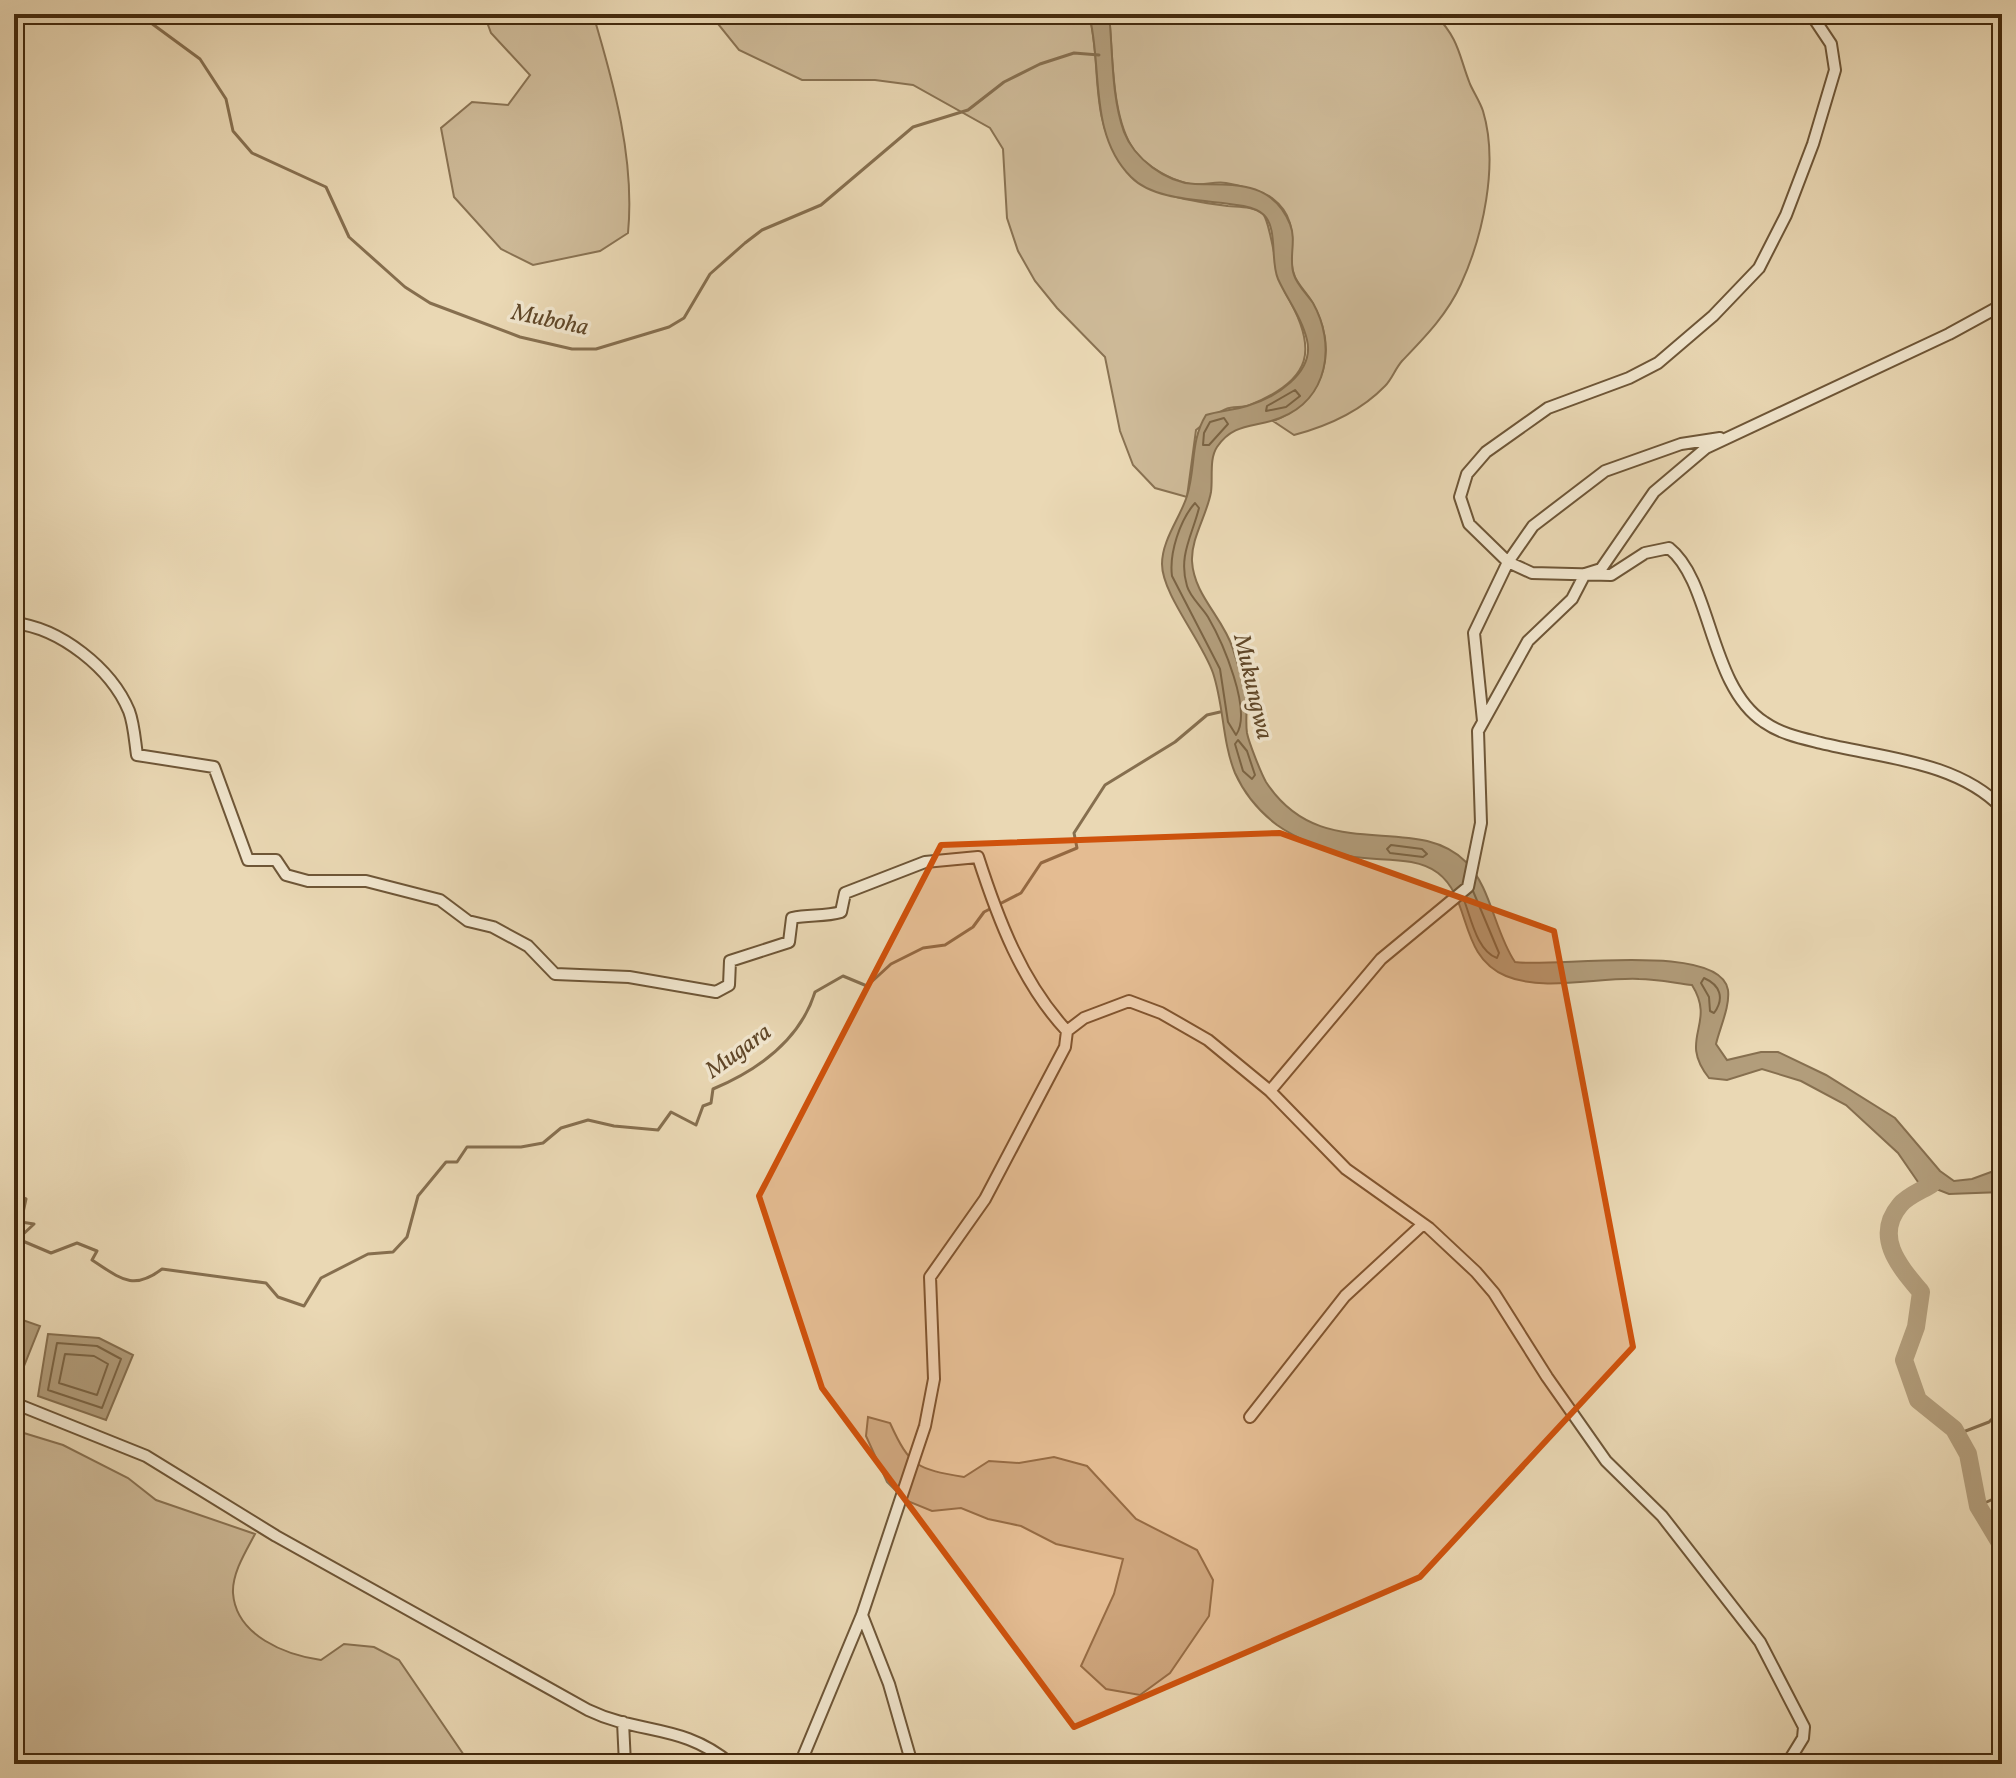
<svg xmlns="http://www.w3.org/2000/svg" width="2016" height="1778" font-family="Vollkorn,serif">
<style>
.green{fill:#ceba98;stroke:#897252;stroke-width:2}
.water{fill:#b29d7b;stroke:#866f4f;stroke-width:2}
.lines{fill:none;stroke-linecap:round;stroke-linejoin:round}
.shore{stroke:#7b6444;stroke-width:2}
.stream{stroke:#866f4f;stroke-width:3}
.river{stroke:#b29d7b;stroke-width:18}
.minor-casing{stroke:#6e5637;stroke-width:14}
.minor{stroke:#f1e6ce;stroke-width:10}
.marked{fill:#cf520c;fill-opacity:0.2;stroke:#cf520c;stroke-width:6;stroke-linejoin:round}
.labels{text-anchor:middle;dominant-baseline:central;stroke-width:7;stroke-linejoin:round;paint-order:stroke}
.water-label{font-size:24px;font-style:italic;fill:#604728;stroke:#f1e6ce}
</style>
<rect width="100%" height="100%" fill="#ead8b4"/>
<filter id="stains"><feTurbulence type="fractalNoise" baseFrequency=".0025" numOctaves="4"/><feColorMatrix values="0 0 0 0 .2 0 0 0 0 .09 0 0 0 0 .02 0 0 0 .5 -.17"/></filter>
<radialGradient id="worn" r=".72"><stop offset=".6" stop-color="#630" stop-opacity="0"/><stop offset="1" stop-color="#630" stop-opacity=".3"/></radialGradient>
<path class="green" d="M484 14H593C614 84 635 160 628 233L600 251 533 265 501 249 454 197 441 128 472 102 508 105 530 75 491 33Z
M710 14H1089C1102 63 1089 117 1120 160 1145 196 1189 201 1228 206 1240 207 1253 206 1263 214 1271 222 1275 274 1286 294 1319 350 1312 380 1250 405 1242 408 1233 406 1226 409 1216 413 1205 423 1196 430L1187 497 1155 488 1133 465 1120 431 1105 357 1057 308 1035 281 1018 251 1007 218 1003 149 990 128 913 85 875 80H802L739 50Z
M1109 14H1435C1460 41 1458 53 1470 84 1474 93 1480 102 1483 111 1499 164 1483 236 1461 284 1447 315 1424 338 1402 361 1395 369 1392 379 1385 386 1360 412 1328 426 1294 435L1273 421C1326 400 1339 350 1312 302 1307 293 1299 286 1295 277 1284 253 1305 223 1272 198 1263 191 1238 185 1226 183 1215 181 1202 186 1190 184 1171 180 1145 166 1134 150 1111 118 1113 53 1109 14Z
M868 1417 890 1423C910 1467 917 1469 964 1477L989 1461 1019 1463 1054 1457 1087 1466 1136 1519 1197 1550 1213 1580 1209 1616 1170 1673 1140 1695 1106 1689 1081 1666 1114 1594 1123 1559 1056 1544 1021 1526 988 1519 961 1508 932 1511 905 1500 887 1482 866 1436Z
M14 1430 63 1445 128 1478 156 1500 255 1534C246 1551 232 1573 233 1593 236 1636 286 1655 321 1660L344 1644 374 1647 399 1660 470 1764H14Z"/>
<path class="water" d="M1089 14H1109C1113 51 1111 96 1124 132 1134 158 1166 183 1195 184 1233 185 1272 180 1290 224 1297 241 1288 259 1294 275 1297 285 1307 294 1313 303 1336 344 1329 399 1280 418 1255 428 1234 422 1217 447 1209 459 1213 478 1211 492 1207 515 1191 538 1192 561 1194 596 1223 617 1233 649 1237 664 1244 678 1246 693 1248 706 1245 720 1247 733 1249 743 1261 773 1266 782 1322 868 1414 810 1466 862 1491 887 1495 933 1515 962 1552 968 1720 941 1728 990 1730 1007 1720 1027 1716 1044L1727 1060 1761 1052H1778L1826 1075 1895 1118 1940 1171 1954 1181 1972 1179 2002 1168V1192L1949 1194 1918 1182 1898 1153 1846 1105 1801 1081 1762 1069 1727 1080 1709 1078C1677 1038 1717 1025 1692 985 1675 983 1656 979 1639 979 1599 977 1544 992 1506 976 1458 956 1472 899 1438 873 1415 855 1376 862 1349 856 1327 851 1295 838 1277 825 1260 812 1244 793 1235 773 1222 741 1224 706 1213 673 1202 641 1162 594 1162 564 1162 540 1180 518 1187 496 1196 467 1190 441 1206 415 1219 411 1234 410 1247 406 1275 398 1315 373 1307 340 1302 318 1287 299 1278 279 1270 261 1278 229 1264 215 1245 195 1163 210 1131 177 1088 134 1103 67 1089 14Z
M14 1317 40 1326 14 1391Z
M48 1334 99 1338 133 1355 106 1420 38 1396Z"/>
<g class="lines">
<path class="shore" d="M1295 390 1300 396 1286 407 1266 411 1267 406Z
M1224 418 1228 424 1209 445H1203L1204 433 1210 422Z
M1195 503 1199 508C1192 536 1178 556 1187 586 1190 597 1202 607 1208 617 1222 641 1253 711 1236 735L1228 722 1220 669 1172 576C1169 553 1180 520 1195 503Z
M1238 740 1247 751 1255 775 1252 779 1243 771 1235 744Z
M1391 845 1422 849 1427 854 1423 857 1390 853 1387 849Z
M1464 900C1471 918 1477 951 1497 958L1499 953 1473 891
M1704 978C1720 985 1725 998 1714 1013L1710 1011 1709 997 1701 983Z
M57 1343 97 1346 121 1359 102 1408 48 1390Z
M65 1354 94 1356 108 1364 97 1395 59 1383Z"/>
<path class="stream" d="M120 14 151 23 200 59 226 99 233 131 252 153 326 187 349 237 405 287 430 303 520 337 572 349H596L669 327 684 318 710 274 745 243 762 230 821 205 913 127 968 110 1004 82 1040 64 1074 53 1099 55
M14 1194 26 1199 21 1222 34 1224 18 1239 51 1253 77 1243 97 1251 92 1260C119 1277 132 1292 162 1269L266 1283 278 1297 304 1306 321 1278 368 1254 393 1252 407 1237 418 1196 446 1162H457L467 1147H521L543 1143 561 1128 588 1120 614 1126 658 1130 671 1112 696 1125 703 1106 711 1103 713 1089C758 1070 800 1040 815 992L843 976 867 986 891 964 923 948 945 945 973 927 984 912 1021 893 1041 863 1077 848 1074 833 1105 785 1175 742 1207 715 1220 712
M1954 1429 1963 1432 1989 1422 2002 1409
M1978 1506 2002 1495"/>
<path class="river" d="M1932 1184C1923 1190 1907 1196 1900 1205 1873 1237 1900 1267 1921 1292L1916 1327 1904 1360 1918 1400 1954 1429 1968 1454 1978 1506 2002 1546"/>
<g class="minor-casing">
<path id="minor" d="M1811 14 1831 44 1835 70 1813 144 1786 215 1759 268 1713 316 1658 363 1629 378 1548 408 1486 452 1467 474 1460 497 1469 524 1508 562 1532 573 1611 575 1645 553 1669 548C1712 582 1709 686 1764 722 1781 734 1801 738 1821 743 1882 758 1957 761 2002 808
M14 623C60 628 111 668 129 711 134 724 135 742 137 755L214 767 248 860H276L286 875 308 881H366L440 900 468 921 493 927 528 946 555 974 629 977 716 992 729 985 730 961 789 942 792 918C809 914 824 917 841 912L845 893 925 862 978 857C998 919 1022 983 1067 1031L1084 1018 1129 1001 1161 1013 1208 1040 1270 1091 1346 1169 1429 1228 1476 1272 1494 1293 1547 1377 1606 1461 1662 1516 1760 1642 1804 1727 1803 1738 1787 1764
M1483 721 1474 633 1508 562 1533 526 1605 471 1681 444 1720 438
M1270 1091 1381 959 1468 887 1481 823 1478 731 1528 641 1572 599 1585 574 1601 569 1654 492 1706 448 1949 334 2002 305
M14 1403 146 1456 276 1536 588 1710C640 1735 682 1723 731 1764
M1250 1417 1345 1296 1422 1225
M862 1615 889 1684 912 1764
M623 1722 625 1764
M800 1764 862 1615 925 1426 934 1379 930 1277 985 1199 1065 1047 1067 1031"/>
</g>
<use href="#minor" class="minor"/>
</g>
<path class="marked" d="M1280 833 1554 931 1633 1347 1420 1577 1074 1727 822 1388 759 1196 941 845Z"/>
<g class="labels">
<g class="water-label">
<text transform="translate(550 321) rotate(12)">Muboha</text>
<text transform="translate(1252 687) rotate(77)">Mukungwa</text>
<text transform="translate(739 1052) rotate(-36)">Mugara</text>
</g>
</g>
<rect width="2016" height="1778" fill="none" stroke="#ead8b4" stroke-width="48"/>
<rect x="16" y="16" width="1984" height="1746" fill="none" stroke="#442a0d" stroke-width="4"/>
<rect x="24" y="24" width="1968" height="1730" fill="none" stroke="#442a0d" stroke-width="2"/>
<rect width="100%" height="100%" filter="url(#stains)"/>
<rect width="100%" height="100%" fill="url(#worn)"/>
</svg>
